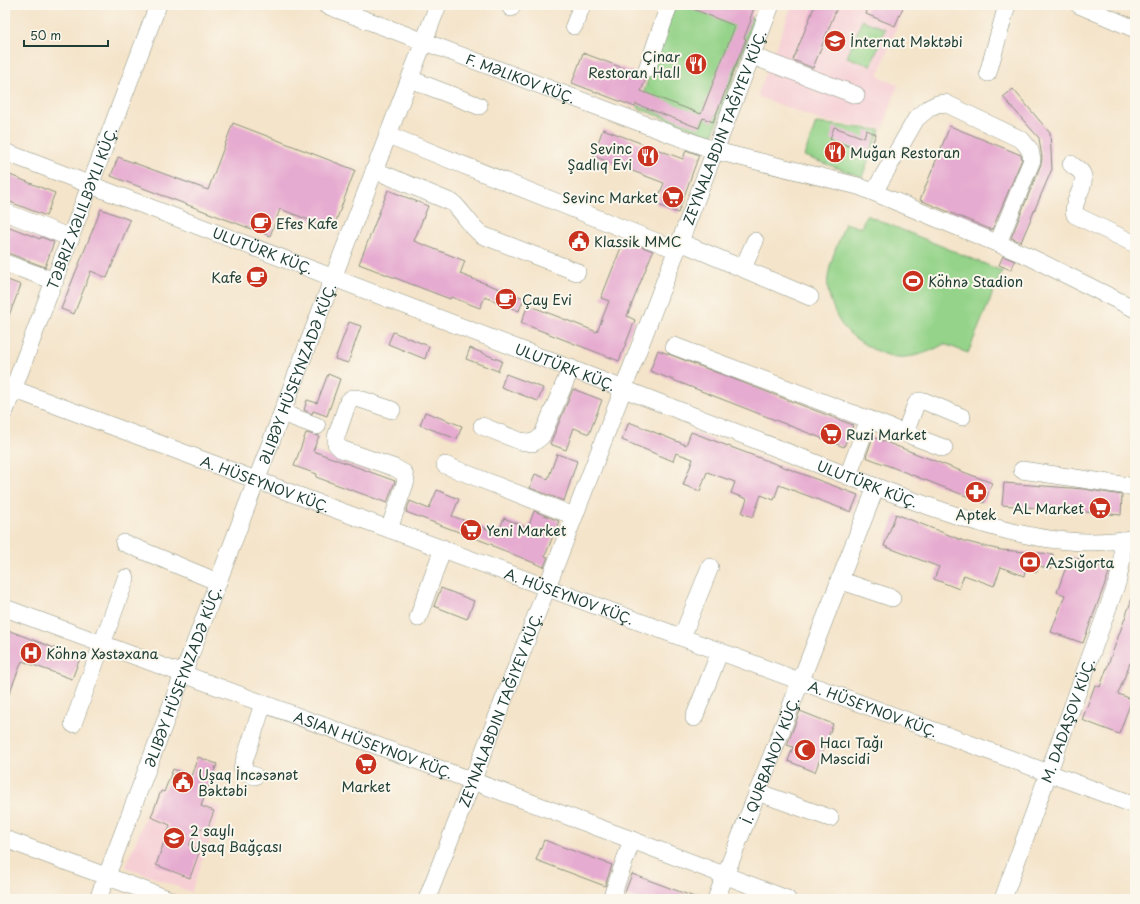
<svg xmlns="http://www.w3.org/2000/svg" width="1140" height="904" font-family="'Playpen Sans',sans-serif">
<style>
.built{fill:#f6cfd5}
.green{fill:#94d389;stroke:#5a885e}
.building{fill:#e6abd0}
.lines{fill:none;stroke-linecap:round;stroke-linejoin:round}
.minor-casing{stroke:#8a907f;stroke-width:18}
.minor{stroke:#fff;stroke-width:17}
.labels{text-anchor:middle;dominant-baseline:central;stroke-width:4;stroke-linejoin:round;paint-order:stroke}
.poi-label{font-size:14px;fill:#1f3d34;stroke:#fbf7ec;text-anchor:start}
.street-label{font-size:14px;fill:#1f3d34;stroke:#fbf7ec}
</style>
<rect width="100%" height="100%" fill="#fbf7ec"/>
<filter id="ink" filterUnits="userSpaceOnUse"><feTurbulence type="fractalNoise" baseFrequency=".025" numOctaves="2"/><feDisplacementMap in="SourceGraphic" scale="8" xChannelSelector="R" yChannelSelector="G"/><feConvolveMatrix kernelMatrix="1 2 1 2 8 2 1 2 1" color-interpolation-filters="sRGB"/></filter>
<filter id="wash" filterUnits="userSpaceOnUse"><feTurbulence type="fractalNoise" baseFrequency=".012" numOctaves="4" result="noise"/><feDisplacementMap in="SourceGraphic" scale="16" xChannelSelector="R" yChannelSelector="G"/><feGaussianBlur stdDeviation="0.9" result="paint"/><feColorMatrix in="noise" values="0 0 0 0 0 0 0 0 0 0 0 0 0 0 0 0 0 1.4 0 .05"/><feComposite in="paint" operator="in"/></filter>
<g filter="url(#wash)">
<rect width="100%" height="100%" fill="#f4e4ca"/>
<path class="built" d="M792 5H905L878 76 898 85 883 129 822 121 757 96Z
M157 785 221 808 191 892 126 867Z"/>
<path class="green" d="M675 5H720L755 19 712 136 638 108Z
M862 20 885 29 871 66 847 57Z
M816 123 880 130 862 177 804 156Z
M866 215 1002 271 968 353 944 344C931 352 910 359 895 357 876 354 847 336 838 319 835 313 829 297 828 290 825 270 839 242 845 223L861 228Z"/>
<g id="blocks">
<path class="building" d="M683 5H755L750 19 751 20 744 38 746 39 713 122 703 118 699 128 636 104 635 107 572 83 583 53 639 74 646 79 641 91 701 114 735 26Z
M815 5H838L813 68 793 60Z
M869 5H904L895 26 866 14Z
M1013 89 1050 133 1052 169 1021 242 1011 238 1041 164 1042 158 1039 138 1003 97Z
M233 123 355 170 333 229 280 209 270 236 111 176 118 157 208 190Z
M950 126 1021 155 1022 159 992 230 920 200Z
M834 127 864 138 866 130 876 134 867 157 858 154 859 150 830 139Z
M603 129 683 159 686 150 699 155 678 213 656 204 664 183 593 156Z
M5 173 55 193 46 216 5 200Z
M388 190 428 206 414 241 465 261 460 274 524 298 519 311 485 297 480 308 451 297 450 299 359 264Z
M101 209 130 220 107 278 91 271 74 314 61 309Z
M5 225 40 239 41 237 54 242 45 267 5 252Z
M624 240 653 251 627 316 635 320 619 361 521 323 528 305 597 332 609 301 601 298Z
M1003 256 1015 261 1011 270 999 265Z
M5 279 21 285 6 323H5Z
M349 322 361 326 348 363 335 359Z
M393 332 429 346 425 359 388 344Z
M470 348 502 361 498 371 466 359Z
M658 350 853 425 844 447 650 371Z
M328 374 340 379 327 416 313 411 312 414 304 410 307 400 317 403Z
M506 374 543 388 538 401 501 387Z
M573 389 602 400 589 434 574 428 566 450 550 444Z
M425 412 462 426 457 439 420 425Z
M629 422 686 445 691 432 858 495 851 512 779 485 774 500 761 495 753 517 742 513 747 499 731 493 735 482 707 472 700 491 683 485 693 459 676 453 673 461 622 440Z
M306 433 319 436 313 451 395 481 387 503 316 477 317 474 294 466Z
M873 437 992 483 984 503 866 457Z
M557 454 577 461 564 501 530 488 535 474 548 479Z
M1004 483 1084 489 1122 495 1121 515 1002 505Z
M437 490 459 499 452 516 498 533 504 518 528 528 534 511 559 521 545 556 548 557 544 567 493 546V545L406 512 410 501 429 509Z
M896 514 964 541 983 546 1001 550 1053 554 1051 569 1039 566 1037 572 1026 568 1024 576 1001 567 994 586 964 575 959 589 934 579 939 567 884 546Z
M1070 556 1110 570 1083 643 1051 632 1065 595 1057 592Z
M441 588 474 601 467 619 434 606Z
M1134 593 1135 665 1130 663 1118 694 1132 699 1119 734 1082 720 1095 685 1100 687Z
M10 631 80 658 72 679 22 661 5 704V644Z
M800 711 833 724 815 772 788 761 793 747 787 745Z
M198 757 217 764 201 806 214 811 207 830 197 827 189 846 200 850 190 878 156 865 170 825 151 817 161 791 164 792 173 769 191 776Z
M544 840 612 865 605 886 536 860Z
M632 874 697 898V899H636L624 895Z"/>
</g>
</g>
<g filter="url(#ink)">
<use href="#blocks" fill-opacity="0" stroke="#8a907f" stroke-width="1"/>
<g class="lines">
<g class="minor-casing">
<g id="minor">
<path id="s1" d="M326 5 716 151 858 186 1028 256 1135 309"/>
<path d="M1079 5 1135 29"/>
<path d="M511 8 512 5"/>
<path d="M574 26 582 5"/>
<path d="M752 56 856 95"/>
<path d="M647 69 669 5"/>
<path d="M988 73 1007 5"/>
<path d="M410 79 479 106"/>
<path d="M388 135 677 250"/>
<path id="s2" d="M5 152C195 224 385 296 574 370 653 400 732 431 810 461 855 479 900 497 946 512 1006 533 1071 550 1135 538"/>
<path d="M1071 164C1074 167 1079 169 1081 172 1090 184 1070 201 1075 215L1135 244"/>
<path d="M374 170 453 203C464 213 470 226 482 235L577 272"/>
<path d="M874 192 916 119 929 108 937 104 945 103 1022 140 1030 150 1032 160 998 243"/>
<path d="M5 212 71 238"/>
<path d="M680 242 810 297"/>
<path d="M5 263 55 281"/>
<path d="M743 268 755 241"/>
<path d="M674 346 944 448"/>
<path id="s3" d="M5 386 256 480 1135 805"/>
<path id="s4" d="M5 411 158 5"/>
<path d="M282 413 317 426"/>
<path d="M482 426 520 441 533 443 542 436 571 368"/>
<path d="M905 433 916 404 919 401H924L962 417"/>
<path d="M445 465 574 516"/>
<path d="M1022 470 1135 487"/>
<path d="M848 476 869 419"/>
<path d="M389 529 406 481 404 473 395 468 341 449 336 444V437L348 402 352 398H357L392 410"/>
<path d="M124 543 218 582"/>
<path d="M839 580 892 598"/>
<path id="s5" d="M5 608 632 840 787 899"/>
<path d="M418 618 443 548"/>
<path d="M682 637 710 567"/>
<path d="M694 718 720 651"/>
<path d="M73 724 126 578"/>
<path d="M255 776 245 772 242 768 263 704"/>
<path d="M757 792 830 818"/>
<path d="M5 839 168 899"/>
<path id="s6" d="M98 899 333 278 438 5"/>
<path id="s7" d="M427 899 771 5"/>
<path d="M611 899 632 840"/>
<path id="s8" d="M716 899 876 487"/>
<path id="s9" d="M1003 899 1118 580 1122 559V540"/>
</g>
</g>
<use href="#minor" class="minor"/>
</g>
</g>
<defs>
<g id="school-disc" transform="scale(1.15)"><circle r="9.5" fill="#c8321e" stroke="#fbf7ec"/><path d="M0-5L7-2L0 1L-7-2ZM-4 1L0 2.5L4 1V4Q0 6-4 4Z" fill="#fff"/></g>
<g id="restaurant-disc" transform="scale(1.15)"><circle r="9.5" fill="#c8321e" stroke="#fbf7ec"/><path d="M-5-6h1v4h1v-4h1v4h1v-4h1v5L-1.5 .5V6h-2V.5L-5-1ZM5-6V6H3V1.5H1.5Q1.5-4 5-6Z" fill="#fff"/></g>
<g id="supermarket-disc" transform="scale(1.15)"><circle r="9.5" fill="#c8321e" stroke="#fbf7ec"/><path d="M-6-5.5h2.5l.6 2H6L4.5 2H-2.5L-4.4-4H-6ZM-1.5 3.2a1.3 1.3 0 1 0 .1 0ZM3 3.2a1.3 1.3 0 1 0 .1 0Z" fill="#fff"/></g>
<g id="cafe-disc" transform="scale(1.15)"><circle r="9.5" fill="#c8321e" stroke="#fbf7ec"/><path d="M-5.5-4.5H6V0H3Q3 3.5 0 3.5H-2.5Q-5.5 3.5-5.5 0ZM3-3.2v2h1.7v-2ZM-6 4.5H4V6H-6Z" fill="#fff"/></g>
<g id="civic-disc" transform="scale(1.15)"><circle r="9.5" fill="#c8321e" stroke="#fbf7ec"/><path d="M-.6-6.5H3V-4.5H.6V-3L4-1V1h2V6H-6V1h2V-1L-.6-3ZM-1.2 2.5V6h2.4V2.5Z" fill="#fff"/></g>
<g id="stadium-disc" transform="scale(1.15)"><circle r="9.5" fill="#c8321e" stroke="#fbf7ec"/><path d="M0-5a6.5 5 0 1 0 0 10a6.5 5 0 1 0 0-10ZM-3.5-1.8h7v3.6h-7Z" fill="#fff"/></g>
<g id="pharmacy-disc" transform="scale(1.15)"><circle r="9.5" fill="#c8321e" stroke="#fbf7ec"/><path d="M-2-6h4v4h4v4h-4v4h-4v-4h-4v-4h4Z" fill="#fff"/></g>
<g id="bank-disc" transform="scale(1.15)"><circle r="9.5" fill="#c8321e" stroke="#fbf7ec"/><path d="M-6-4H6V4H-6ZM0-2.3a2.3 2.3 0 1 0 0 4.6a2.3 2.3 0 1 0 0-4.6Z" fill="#fff"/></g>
<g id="hospital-disc" transform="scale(1.15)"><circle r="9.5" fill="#c8321e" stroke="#fbf7ec"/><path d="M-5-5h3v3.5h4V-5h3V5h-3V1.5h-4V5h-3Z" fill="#fff"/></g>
<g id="mosque-disc" transform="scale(1.15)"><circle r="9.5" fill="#c8321e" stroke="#fbf7ec"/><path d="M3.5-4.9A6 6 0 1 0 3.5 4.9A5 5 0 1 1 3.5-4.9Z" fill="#fff"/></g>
</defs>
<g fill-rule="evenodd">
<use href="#school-disc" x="835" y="41"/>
<use href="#restaurant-disc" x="696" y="64"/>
<use href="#restaurant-disc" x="835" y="152"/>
<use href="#restaurant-disc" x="648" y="156"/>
<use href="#supermarket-disc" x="673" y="197"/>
<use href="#cafe-disc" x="261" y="223"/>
<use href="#civic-disc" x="579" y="241"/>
<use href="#cafe-disc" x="257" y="277"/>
<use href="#stadium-disc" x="913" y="281"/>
<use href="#cafe-disc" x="506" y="299"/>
<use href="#supermarket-disc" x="831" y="434"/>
<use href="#pharmacy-disc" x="976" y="492"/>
<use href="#supermarket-disc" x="1100" y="508"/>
<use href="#supermarket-disc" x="471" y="530"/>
<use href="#bank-disc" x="1030" y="562"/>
<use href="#hospital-disc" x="31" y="653"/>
<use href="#mosque-disc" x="805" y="750"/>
<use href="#supermarket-disc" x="366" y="764"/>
<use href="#civic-disc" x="183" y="782"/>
<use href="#school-disc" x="174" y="838"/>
</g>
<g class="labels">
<g class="poi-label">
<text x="850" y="41">İnternat Məktəbi</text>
<text x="680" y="56" text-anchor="end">Çinar<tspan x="680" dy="16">Restoran Hall</tspan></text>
<text x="632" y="148" text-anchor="end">Sevinc<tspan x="632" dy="16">Şadlıq Evi</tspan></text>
<text x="850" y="152">Muğan Restoran</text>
<text x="658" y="197" text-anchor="end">Sevinc Market</text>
<text x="276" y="223">Efes Kafe</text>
<text x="594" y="241">Klassik MMC</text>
<text x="242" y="277" text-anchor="end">Kafe</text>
<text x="928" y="281">Köhnə Stadion</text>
<text x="522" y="299">Çay Evi</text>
<text x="846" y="434">Ruzi Market</text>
<text x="1084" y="508" text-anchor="end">AL Market</text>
<text x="976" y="514" text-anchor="middle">Aptek</text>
<text x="486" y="530">Yeni Market</text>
<text x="1046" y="562">AzSığorta</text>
<text x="46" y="653">Köhnə Xəstəxana</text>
<text x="820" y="742">Hacı Tağı<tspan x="820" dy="16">Məscidi</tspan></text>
<text x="198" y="774">Uşaq İncəsənət<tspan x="198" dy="16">Bəktəbi</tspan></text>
<text x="366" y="786" text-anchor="middle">Market</text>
<text x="190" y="830">2 saylı<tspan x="190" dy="16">Uşaq Bağçası</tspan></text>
</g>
<g class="street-label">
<text stroke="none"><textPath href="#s1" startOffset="208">F. MƏLIKOV KÜÇ.</textPath></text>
<text stroke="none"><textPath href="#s7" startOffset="827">ZEYNALABDIN TAĞIYEV KÜÇ.</textPath></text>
<text stroke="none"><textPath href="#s4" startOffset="217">TƏBRIZ XƏLILBƏYLI KÜÇ.</textPath></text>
<text stroke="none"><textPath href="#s2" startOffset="276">ULUTÜRK KÜÇ.</textPath></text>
<text stroke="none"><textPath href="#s2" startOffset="600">ULUTÜRK KÜÇ.</textPath></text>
<text stroke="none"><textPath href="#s6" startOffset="562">ƏLIBƏY HÜSEYNZADƏ KÜÇ.</textPath></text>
<text stroke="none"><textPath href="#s3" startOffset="278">A. HÜSEYNOV KÜÇ.</textPath></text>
<text stroke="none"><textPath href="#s2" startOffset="924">ULUTÜRK KÜÇ.</textPath></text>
<text stroke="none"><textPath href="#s3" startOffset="602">A. HÜSEYNOV KÜÇ.</textPath></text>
<text stroke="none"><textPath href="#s6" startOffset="238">ƏLIBƏY HÜSEYNZADƏ KÜÇ.</textPath></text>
<text stroke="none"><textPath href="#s3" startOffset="926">A. HÜSEYNOV KÜÇ.</textPath></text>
<text stroke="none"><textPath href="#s7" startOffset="203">ZEYNALABDIN TAĞIYEV KÜÇ.</textPath></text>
<text stroke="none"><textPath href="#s9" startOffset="190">M. DADAŞOV KÜÇ.</textPath></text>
<text stroke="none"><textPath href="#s5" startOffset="393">ASIAN HÜSEYNOV KÜÇ.</textPath></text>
<text stroke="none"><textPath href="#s8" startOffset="149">İ. QURBANOV KÜÇ.</textPath></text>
</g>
</g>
<rect width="1140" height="904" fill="none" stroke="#fbf7ec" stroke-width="20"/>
<path d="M24 40v6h84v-6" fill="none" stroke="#1f3d34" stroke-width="2"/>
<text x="30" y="40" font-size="12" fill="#1f3d34" stroke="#fbf7ec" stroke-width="3" paint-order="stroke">50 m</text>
</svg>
